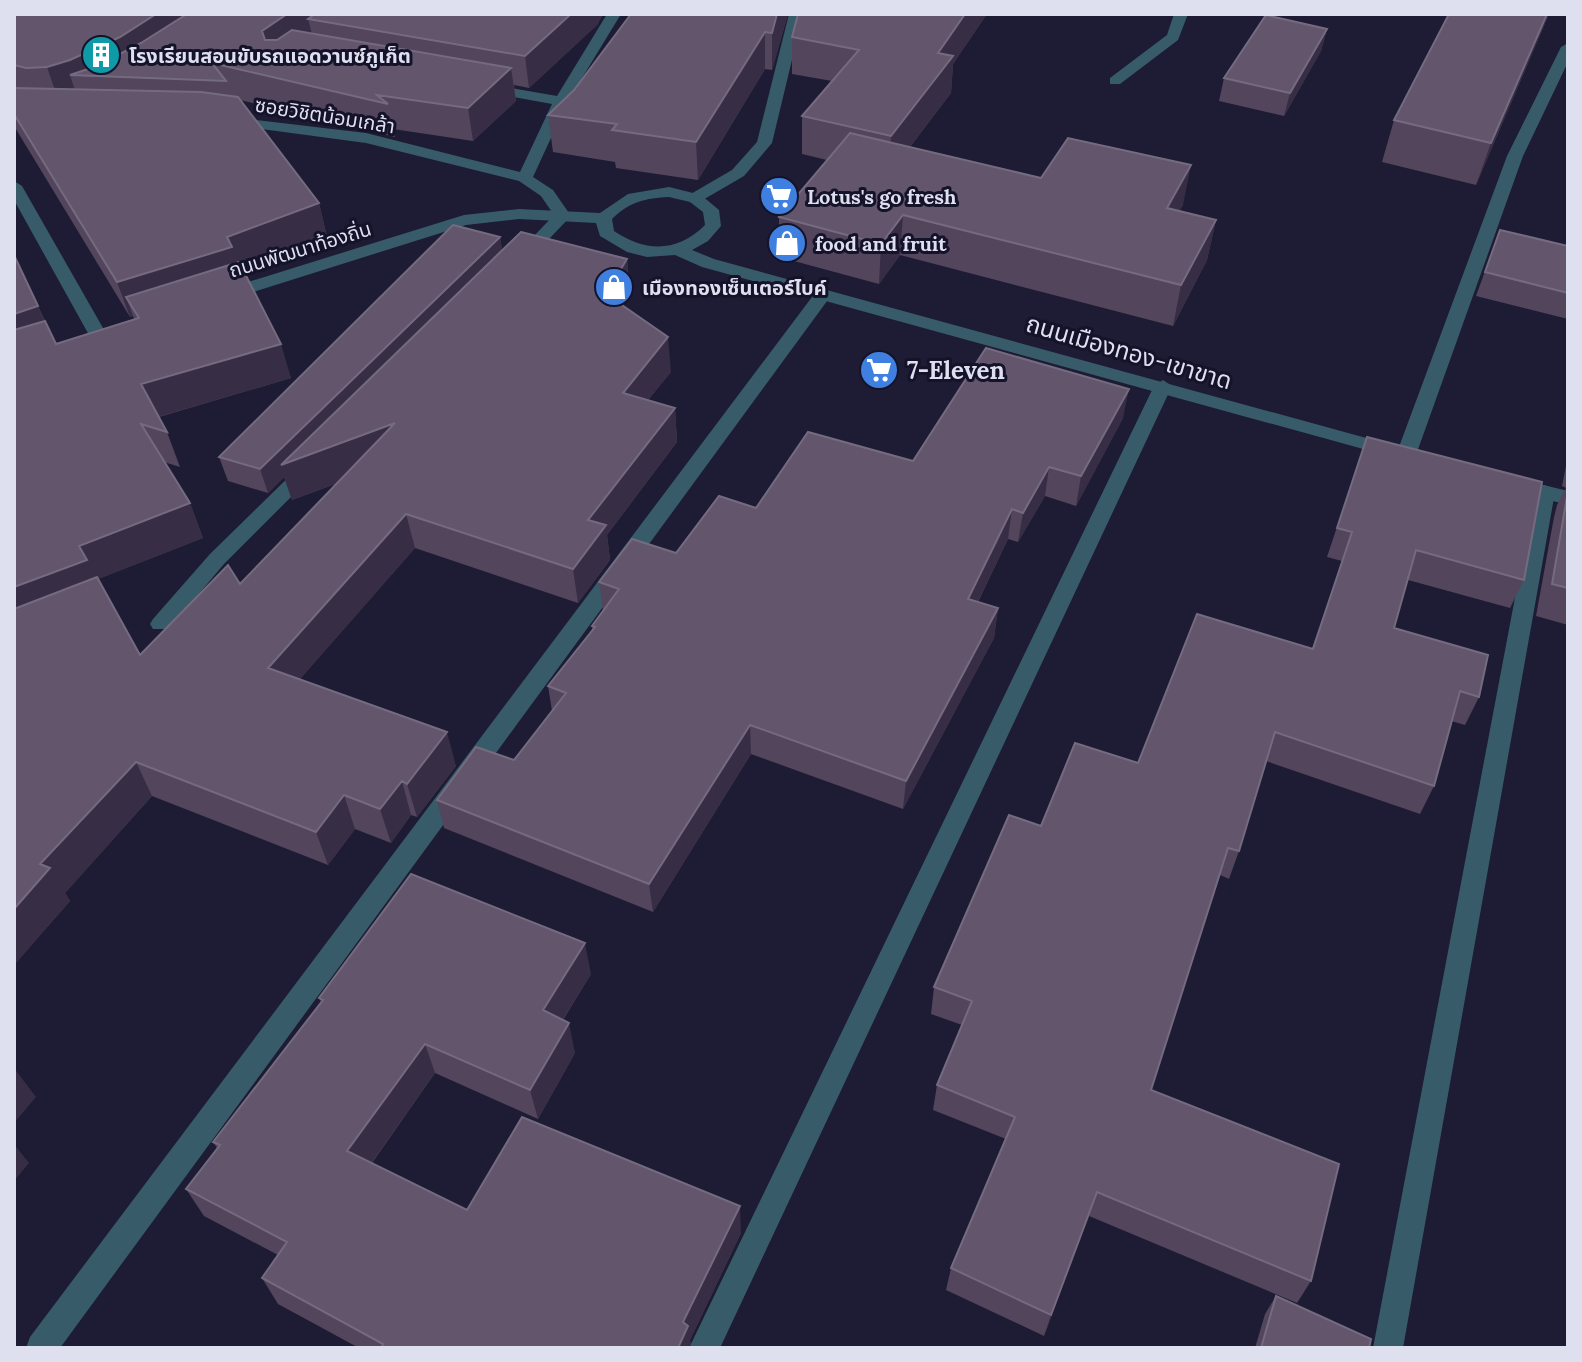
<svg xmlns="http://www.w3.org/2000/svg" width="1582" height="1362" font-family="Lora,'Noto Sans Thai',serif">
<style>
.lines{fill:none;stroke-linecap:round;stroke-linejoin:round}
.service{fill:#385b6a;fill-rule:evenodd}
.minor{fill:#385b6a;fill-rule:evenodd}
.tertiary{fill:#385b6a;fill-rule:evenodd}
.wall{fill:#52455c}
.shaded-wall{fill:#372d45}
.building{fill:#62556c;stroke:#756b80;stroke-width:2}
.labels{text-anchor:middle;dominant-baseline:central;stroke-width:6;stroke-linejoin:round;paint-order:stroke}
.far-poi-label{font-size:20px;font-weight:bold;fill:#dedfef;stroke:#14132a;text-anchor:start}
.far-street-label{font-size:20px;fill:#dedfef;stroke:#14132a}
.street-label{font-size:24px;fill:#dedfef;stroke:#14132a}
.poi-label{font-size:24px;font-weight:bold;fill:#dedfef;stroke:#14132a;text-anchor:start}
</style>
<rect width="100%" height="100%" fill="#1d1c34"/>
<g class="lines">
<path class="service" d="M1174 14H1188L1178 40 1120 84H1110V78L1167 35Z"/>
<path class="minor" d="M607 14H621L568 101 533 177 553 190 571 216 527 262H515L513 258 554 215 541 196 519 181 366 143 231 125 224 121 231 117 366 133 520 172 552 104 487 92 480 88 487 84 557 96Z
M789 14H803L772 143 744 176 701 201H689V195L732 170 757 142Z
M1568 43V62L1523 156 1416 455 1413 459H1399L1396 455 1507 156 1561 47Z
M14 181 22 186 107 335 104 339H92L89 335 14 200Z
M824 288 833 293 830 297 60 1348H26L30 1337 818 289Z
M1163 380 1172 386 720 1348H689L1154 386Z
M309 462 319 468 316 472 224 564 169 629H153L150 624 153 619 210 554 302 464Z
M1545 485 1555 492 1403 1348H1373L1535 492Z"/>
<path class="tertiary" d="M669 187 701 195 719 210 721 226 708 241 692 250 714 259 1399 447 1402 451 1392 457 1385 455 702 267 675 255 647 257 627 252 600 236 596 223 519 219 466 225 231 299 225 300 216 295 219 291 464 215 519 209 600 213 628 194ZM669 197 690 202 703 212 705 225C677 253 645 252 614 231L612 219C629 202 646 198 669 197Z
M1511 477 1568 491V505L1504 488 1501 483Z"/>
</g>
<path class="wall" d="M14 14H603L597 25 529 88 514 85 516 101 473 141 393 129 395 137 240 100 319 203 327 237 243 268 291 378 159 417 167 432 180 467 164 462 190 503 203 538 98 579 140 655 240 584 338 483 292 500 284 477 268 493 228 481 219 457 500 237 502 250 627 259 630 293 623 305 671 372 648 400 675 408 677 442 607 535 610 560 578 603 415 548 300 679 456 766 417 817 411 815 391 843 355 829 328 865 152 796 65 893 70 901 14 965 38 306 56 344 134 319 133 316 130 317 14 126Z
M631 14H788L772 70 765 69 698 180 616 168 615 162 553 152 548 115 574 90Z
M798 14H987L953 64 951 93 910 147 1041 178 1183 205 1179 211 1216 220 1207 260 1173 326 900 255 879 284 779 257V217L827 160 802 154V116L832 81 792 74V37Z
M1549 14 1476 185 1382 162 1394 120Z
M1327 29 1321 51 1284 116 1219 101 1224 78Z
M1500 230 1568 246V319L1476 296Z
M1123 418 1076 506 1045 496 1018 542 1008 539 978 602 998 608 994 638 903 809 751 754 653 912 444 828 437 800 514 760 552 711 548 686 592 630V626L603 611 599 582 676 553 756 508 913 461Z
M1367 437 1524 580 1510 608 1408 580 1394 628 1479 697 1465 725 1451 721 1434 786 1420 814 1266 761 1239 851 1229 879 1220 875 1151 1090 1311 1281 1297 1303 1089 1216 1044 1336 946 1290 951 1268 1006 1139 933 1110 937 1085 962 1025 931 1014 934 987 1041 826 1312 648 1342 561 1327 557Z
M1568 456V625L1536 616 1554 517 1557 505 1566 488 1562 486Z
M591 974 563 1020 575 1053 538 1119 435 1073 372 1163 467 1210 741 1233 690 1340 691 1348H359L278 1304 262 1278 278 1255 204 1216 186 1189 217 1148 213 1142 321 1002 319 998Z
M1276 1296 1369 1348H1255L1265 1314Z"/>
<path class="shaded-wall" d="M156 14H214L130 69 70 75 76 94 58 99 47 67Z
M287 14H341L308 19 312 34 270 63 262 31Z
M571 14H603L597 25 529 88 525 56Z
M777 14H788L772 70V33Z
M965 14H987L953 64 951 93 889 174 891 136 938 53Z
M1547 14H1549L1476 185 1491 143Z
M1327 29 1321 51 1284 116 1290 93Z
M765 32V69L698 180 696 142Z
M511 68 516 101 473 141 468 108Z
M1191 165 1183 205 1160 248 1167 208Z
M319 203 327 237 239 270 126 297 133 316 130 317 117 282 227 237Z
M903 215 900 255 879 284 881 244Z
M1216 220 1207 260 1173 326 1181 285Z
M500 237 504 260 395 423 404 458 292 500 284 477 268 493 260 469Z
M627 259 630 293 609 328 606 294Z
M38 306 53 341 14 353V314Z
M668 337 671 372 626 428 623 393Z
M281 344 291 378 154 418 141 384Z
M1129 389 1123 418 1076 506 1081 476Z
M675 408 677 442 607 535 610 560 578 603 573 569 588 520Z
M1049 467 1045 496 1018 542 1023 513Z
M190 503 203 538 96 580 14 629V587L79 546Z
M1012 509 1008 539 965 628 968 599Z
M406 514 415 548 280 702 268 668Z
M998 608 994 638 903 809 906 781Z
M750 725 751 754 653 912 649 884Z
M447 732 456 766 417 817 407 784Z
M136 762 152 796 65 893 70 901 14 965V909L40 864Z
M402 781 411 815 391 843 380 809Z
M344 795 355 829 328 865 316 832Z
M585 943 591 974 550 1040 543 1010Z
M569 1023 575 1053 538 1119 530 1090Z
M425 1044 435 1073 360 1179 347 1151Z
M14 1068 36 1097 14 1123Z
M14 1144 29 1163 14 1181Z
M1097 1192 1089 1216 1044 1336 1051 1315Z
M740 1206 741 1233 690 1340 691 1348H678L683 1322Z"/>
<path class="building" d="M14 14H156L120 37 70 60 47 67 26 68 14 65Z
M187 14H287L262 31 265 40H277L292 30 511 68 468 108 377 95 388 104 212 63 226 81 70 75 97 66 141 43Z
M315 14H571L525 56 308 19Z
M631 14H777L772 33 765 32 696 142 612 130 617 124 548 115 574 90Z
M798 14H965L938 53 953 56 891 136 802 116 859 50 792 37Z
M1449 14H1547L1491 143 1394 120Z
M1266 15 1327 29 1290 93 1224 78Z
M14 88 201 92 238 97 319 203 227 237 232 247 117 282 14 114Z
M850 133 1041 178 1068 138 1191 165 1167 208 1216 220 1181 285 903 215 881 244 779 217Z
M453 225 500 237 260 469 219 457Z
M1500 230 1568 246V293L1485 272Z
M521 232 627 259 606 294 668 337 623 393 675 408 588 520 606 525 573 569 406 514 268 668 447 732 407 784 402 781 380 809 344 795 316 832 136 762 40 864 50 868 14 909V609L97 577 140 655 228 565 240 584 395 423 281 465Z
M14 255 38 306 14 314Z
M239 262 281 344 141 384 167 432 141 424 190 503 79 546 87 560 14 587V330L45 321 56 344 139 318 126 297Z
M986 348 1129 389 1081 476 1049 467 1023 513 1012 509 968 599 998 608 906 781 750 725 649 884 437 800 476 747 514 760 566 693 548 686 595 627 592 626 619 589 599 582 632 539 676 553 719 496 756 508 808 432 913 461Z
M1367 437 1542 482 1524 580 1416 550 1394 628 1488 655 1479 697 1460 691 1434 786 1275 732 1239 851 1228 848 1151 1090 1339 1164 1311 1281 1097 1192 1051 1315 951 1268 1015 1117 937 1085 972 1001 934 987 1009 815 1041 826 1075 743 1138 763 1197 614 1313 649 1352 532 1337 528Z
M1568 491V588L1552 584Z
M411 874 585 943 543 1010 569 1023 530 1090 425 1044 347 1151 467 1210 522 1117 740 1206 683 1322 688 1326 678 1348H381L383 1344 262 1278 287 1242 186 1189 220 1145 213 1142 323 1000 319 998Z
M1276 1296 1371 1339 1369 1348H1261Z"/>
<defs>
<g id="building-disc" transform="scale(2)"><circle r="9.5" fill="#0f9aa8" stroke="#14132a"/><path d="M-4-6H4V6H1V3H-1V6H-4ZM-2.5-4.3h1.7v1.8h-1.7ZM.8-4.3h1.7v1.8H.8ZM-2.5-1h1.7V.8h-1.7ZM.8-1h1.7V.8H.8Z" fill="#fff"/></g>
<g id="supermarket-disc" transform="scale(2)"><circle r="9.5" fill="#3f7fe0" stroke="#14132a"/><path d="M-6-5.5h2.5l.6 2H6L4.5 2H-2.5L-4.4-4H-6ZM-1.5 3.2a1.3 1.3 0 1 0 .1 0ZM3 3.2a1.3 1.3 0 1 0 .1 0Z" fill="#fff"/></g>
<g id="shop-disc" transform="scale(2)"><circle r="9.5" fill="#3f7fe0" stroke="#14132a"/><path d="M-5-2.5h2.3a2.7 3.5 0 0 1 5.4 0H5L5.5 6h-11ZM-1.5-2.5h3a1.5 2.3 0 0 0-3 0Z" fill="#fff"/></g>
</defs>
<g fill-rule="evenodd">
<use href="#building-disc" x="101" y="55"/>
<use href="#supermarket-disc" x="779" y="196"/>
<use href="#shop-disc" x="787" y="243"/>
<use href="#shop-disc" x="614" y="287"/>
<use href="#supermarket-disc" x="879" y="370"/>
</g>
<g class="labels">
<g class="far-poi-label">
<text x="129" y="55">โรงเรียนสอนขับรถแอดวานซ์ภูเก็ต</text>
<text x="807" y="196">Lotus's go fresh</text>
<text x="815" y="243">food and fruit</text>
<text x="642" y="287">เมืองทองเซ็นเตอร์ไบค์</text>
</g>
<g class="far-street-label">
<text transform="translate(325 115) rotate(9)">ซอยวิชิตน้อมเกล้า</text>
<text transform="translate(300 249) rotate(-17)">ถนนพัฒนาท้องถิ่น</text>
</g>
<g class="street-label">
<text transform="translate(1129 352) rotate(16)">ถนนเมืองทอง-เขาขาด</text>
</g>
<g class="poi-label">
<text x="907" y="370">7-Eleven</text>
</g>
</g>
<rect width="1582" height="1362" fill="none" stroke="#dedfef" stroke-width="32"/>
</svg>
